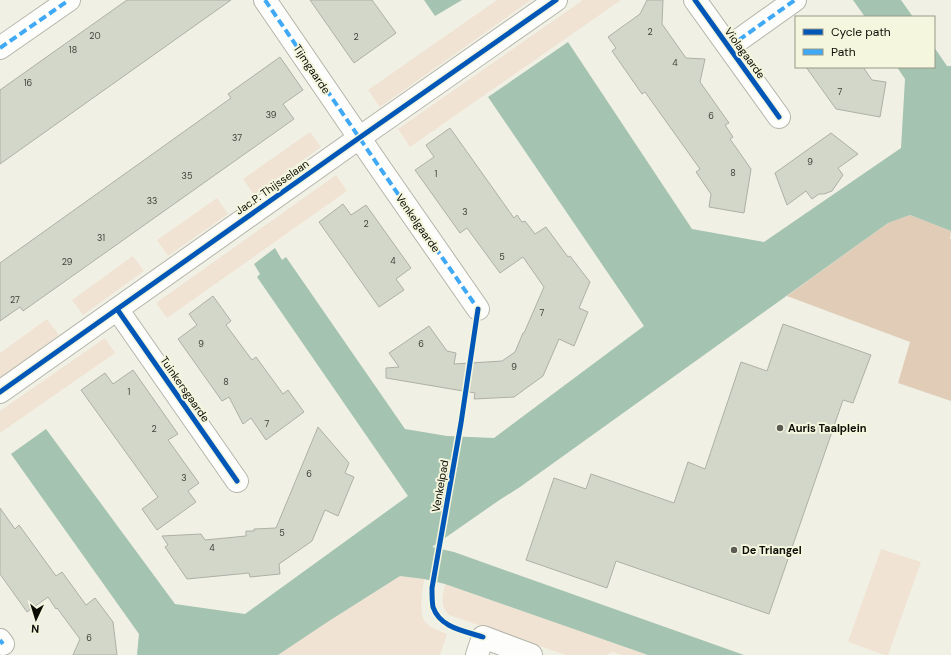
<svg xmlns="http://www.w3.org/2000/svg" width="951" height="655" font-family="'DM Sans',sans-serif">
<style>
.green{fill:#f1e3d4}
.forest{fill:#e1ccb7}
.water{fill:#a4c3b0}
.building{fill:#d2d7ca;stroke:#aeb0a8}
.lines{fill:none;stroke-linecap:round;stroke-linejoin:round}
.minor-casing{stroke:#b5b5ab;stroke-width:24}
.minor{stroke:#fdfdfb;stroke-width:22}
.quiet{stroke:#3fa9f5;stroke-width:4;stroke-dasharray:8 4;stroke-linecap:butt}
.cycleway-casing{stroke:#f4f6de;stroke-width:8}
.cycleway{stroke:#0057b8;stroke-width:5}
.poi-dot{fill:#5c5c54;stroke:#f4f6de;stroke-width:1.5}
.labels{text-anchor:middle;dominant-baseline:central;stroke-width:4;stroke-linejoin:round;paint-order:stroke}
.number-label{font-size:9px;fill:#3e4037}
.street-label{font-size:11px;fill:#0d0d06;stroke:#f4f6de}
.poi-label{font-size:11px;font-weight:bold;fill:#0d0d06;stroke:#f4f6de;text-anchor:start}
</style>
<rect width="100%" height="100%" fill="#f0f0e4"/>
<path class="green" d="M497 0H531L380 107 368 90Z
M583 0H621L410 147 398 129Z
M310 132 321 147 254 195 243 179Z
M336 175 347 191 167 318 156 303Z
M217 198 228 214 168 256 157 240Z
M133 256 144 271 83 315 72 300Z
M47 319 59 335 1 378 0 376V353Z
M105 338 115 353 0 433V411Z
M881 549 921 562 888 655H885L848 642Z
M400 576 424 579C423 590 418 612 425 622 430 628 440 631 447 634L440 655H278L329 621Z
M445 584 648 655H621L613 652 606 655H566L449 615C439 604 443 597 445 584Z"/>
<path class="forest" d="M910 215 951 231 950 239H951V401L898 383 910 342 787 296 888 223Z"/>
<path class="water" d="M424 0H462L435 16Z
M853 0H901L913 17H865Z
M568 42 692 229 764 242 901 148 905 79 897 67H934V47L947 66H951V231L910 215 888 223 520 487 498 501 432 547 454 552 744 655H648L445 584 424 579 400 576 329 621 278 655H137L139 634 11 454 46 429 175 604 245 614 408 496 257 277 260 274 254 264 275 248 282 260 286 257 405 429 447 436 494 438 644 326 488 97Z"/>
<path class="building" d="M127 0H231L0 164V90Z
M310 0H372L396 33 354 63Z
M647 0H663L662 24 686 58 705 59 700 82 729 123 725 125 733 137 730 139 751 169 744 213 709 207 711 194 696 172 700 169 645 92 642 94 612 51 616 48 608 37 640 14Z
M280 57 303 90 283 104 294 119 23 311 20 307 0 321V263L231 98 228 94Z
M806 67H863L872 80 886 82 880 117 836 109Z
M450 128 514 218 517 215 522 222 525 221 535 234 546 227 568 257 570 256 590 282 579 308 588 312 574 346 559 339 543 376 514 397 474 399 475 393 386 378V368L399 367 389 353 429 326 447 351 456 353 454 364 502 361 515 352 523 333H524L544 287 523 257 500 273 467 228 460 233 415 170 434 157 426 145Z
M831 133 858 154 838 168 843 175 832 191 824 194H819L812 199 806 191 787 205 775 173Z
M343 204 351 215 366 205 411 268 396 279 404 290 379 307 319 222Z
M213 296 231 321 226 325 252 360 256 357 283 394 288 390 304 412 266 440 251 418 243 424 229 397 222 401 178 339 197 325 189 314Z
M783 324 871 355 853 403 843 400 769 614 616 561 607 588 526 560 554 478 586 489 591 474 674 503 688 462 705 469 741 362 767 371Z
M133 370 178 434 168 440 199 483 188 491 196 502 157 530 142 509 158 497 81 390 105 373 113 384Z
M318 427 349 463 345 473 354 477 338 516 325 510 312 541 279 564 280 574 250 577 249 573 187 579 165 547 168 545 162 536 201 534 205 540 246 536V531H254V529L276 528Z
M0 508 15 529 19 525 56 576 62 572 86 605 95 598 113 622 117 655H73L80 639 57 608 56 609 48 597 27 612 0 574Z"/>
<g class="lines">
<g class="minor-casing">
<path id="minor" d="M265 0 380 168 478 309
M695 0 779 117
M729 47 795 0
M0 48 69 0
M117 309 237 481
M0 392 359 138 556 0
M0 640 3 644
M477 655 483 637 531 655"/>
</g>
<use href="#minor" class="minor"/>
<path class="quiet" d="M265 0 380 168 478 309
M729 47 795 0
M0 48 69 0
M0 640 3 644"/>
<g class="cycleway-casing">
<path id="cycleway" d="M695 0 779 117
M117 309 237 481
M478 309 461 423 432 588C432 594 432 602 433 607 440 628 465 631 483 637
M0 392 359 138 556 0"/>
</g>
<use href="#cycleway" class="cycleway"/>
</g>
<g class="poi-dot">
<circle cx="780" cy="428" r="4"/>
<circle cx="734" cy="550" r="4"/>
</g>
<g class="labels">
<g class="number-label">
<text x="650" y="32">2</text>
<text x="95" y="36">20</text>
<text x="356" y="37">2</text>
<text x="73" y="50">18</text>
<text x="675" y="63">4</text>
<text x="28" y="83">16</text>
<text x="840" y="92">7</text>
<text x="271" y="115">39</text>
<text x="711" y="116">6</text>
<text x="237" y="138">37</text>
<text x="810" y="162">9</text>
<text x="733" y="173">8</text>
<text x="436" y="174">1</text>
<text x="187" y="176">35</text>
<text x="152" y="201">33</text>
<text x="465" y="212">3</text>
<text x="366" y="224">2</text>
<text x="101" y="238">31</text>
<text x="502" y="257">5</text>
<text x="393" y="261">4</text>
<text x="67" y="262">29</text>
<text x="15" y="300">27</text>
<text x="542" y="313">7</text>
<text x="201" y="344">9</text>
<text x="421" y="344">6</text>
<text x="514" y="367">9</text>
<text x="226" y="382">8</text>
<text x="129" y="392">1</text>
<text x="267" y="424">7</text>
<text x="154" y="429">2</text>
<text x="309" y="474">6</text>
<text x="184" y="478">3</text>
<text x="282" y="533">5</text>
<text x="212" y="548">4</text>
<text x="89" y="638">6</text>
</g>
<g class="street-label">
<text transform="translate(745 53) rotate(54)">Violagaarde</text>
<text transform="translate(312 69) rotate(56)">Tijmgaarde</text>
<text transform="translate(272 187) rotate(-35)">Jac.P. Thijsselaan</text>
<text transform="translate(418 223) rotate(55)">Venkelgaarde</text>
<text transform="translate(185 389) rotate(55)">Tuinkersgaarde</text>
<text transform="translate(440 486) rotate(-80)">Venkelpad</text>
</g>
<g class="poi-label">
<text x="788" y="428">Auris Taalplein</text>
<text x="742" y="550">De Triangel</text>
</g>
</g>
<rect x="795" y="16" width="140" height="52" fill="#f4f6de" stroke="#989988"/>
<rect x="803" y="29" width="20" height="6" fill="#0057b8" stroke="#989988"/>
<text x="831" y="36" font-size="12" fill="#0d0d06">Cycle path</text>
<rect x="803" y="49" width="20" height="6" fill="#3fa9f5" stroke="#989988"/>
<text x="831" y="56" font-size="12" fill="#0d0d06">Path</text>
<g transform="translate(36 619) rotate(184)" stroke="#f4f6de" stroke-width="3" paint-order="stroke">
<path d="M0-3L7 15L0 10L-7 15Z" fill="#0d0d06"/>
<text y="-6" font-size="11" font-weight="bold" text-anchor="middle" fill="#0d0d06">N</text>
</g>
</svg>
